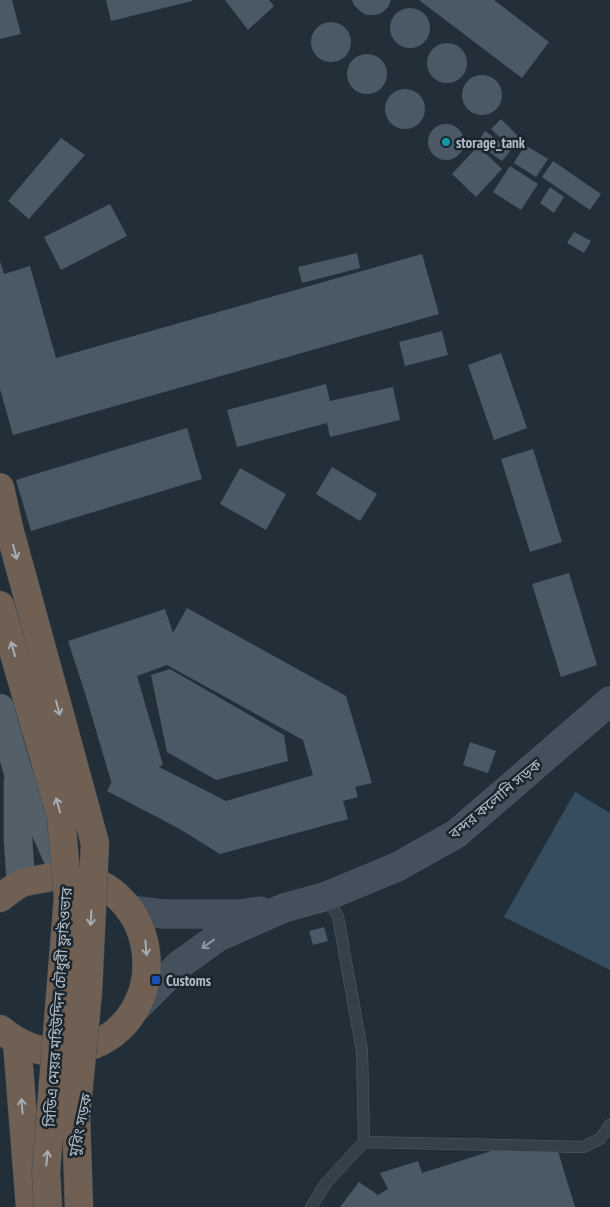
<svg xmlns="http://www.w3.org/2000/svg" width="610" height="1207" font-family="'PT Sans Narrow','Noto Sans Bengali',sans-serif">
<style>
.water{fill:#364d60}
.building{fill:#4a5965;fill-rule:evenodd}
.lines{fill:none;stroke-linecap:round;stroke-linejoin:round}
.lane-casing{stroke:#535e67;stroke-width:12}
.secondary-casing{stroke:#535e67;stroke-width:29}
.primary-casing{stroke:#424c55;stroke-width:29}
.highway-casing{stroke:#404b54;stroke-width:29}
.lane{stroke:#364049;stroke-width:11}
.secondary{stroke:#44505c;stroke-width:28}
.primary{stroke:#535f69;stroke-width:28}
.highway{stroke:#6f6053;stroke-width:28}
.highway-bridge-casing{stroke:#404b54;stroke-width:29;stroke-linecap:butt}
.highway-bridge{stroke:#6f6053;stroke-width:28}
.oneway{stroke:#a6adb4}
.oneway2{stroke:#8a96a0}
.culture-dot{fill:#0f9aa8;stroke:#1b252e;stroke-width:2}
.transit-dot{fill:#1a4fb4;stroke:#1b252e;stroke-width:2}
.labels{text-anchor:middle;dominant-baseline:central;stroke-width:5;stroke-linejoin:round;paint-order:stroke}
.poi-label{font-size:15px;font-weight:bold;fill:#b0bbc5;stroke:#1b252e;text-anchor:start}
.street-label{font-size:15px;fill:#b0bbc5;stroke:#1b252e}
</style>
<rect width="100%" height="100%" fill="#222f39"/>
<path class="water" d="M575 792 610 813V970L504 917Z"/>
<path class="building" d="M0 0H12L21 34 0 39Z
M106 0H192V1L111 21Z
M225 0H269L274 6 248 30Z
M352 0H391L388 7 382 13 375 15H366L360 11 354 5Z
M419 0H494L549 42 522 78Z
M390 28a20 20 0 1 1 40 0a20 20 0 1 1-40 0Z
M311 42a20 20 0 1 1 40 0a20 20 0 1 1-40 0Z
M427 63a20 20 0 1 1 40 0a20 20 0 1 1-40 0Z
M347 74a20 20 0 1 1 40 0a20 20 0 1 1-40 0Z
M462 95a20 20 0 1 1 40 0a20 20 0 1 1-40 0Z
M385 109a20 20 0 1 1 40 0a20 20 0 1 1-40 0Z
M501 119 522 140 513 150 491 129Z
M428 142a18 18 0 1 1 36 0a18 18 0 1 1-36 0Z
M485 131 511 150 502 161 477 143Z
M61 138 85 155 29 219 8 201Z
M525 145 548 159 536 177 514 163Z
M478 146 502 169 476 197 452 174Z
M553 161 601 194 590 210 542 177Z
M510 166 538 184 521 210 493 192Z
M550 187 564 197 554 213 540 203Z
M110 204 127 236 61 270 44 237Z
M574 232 591 241 584 253 567 243Z
M357 253 360 268 302 283 298 267Z
M422 254 439 314 13 435 0 389V261L4 274 30 266 56 358Z
M442 331 448 355 405 366 399 342Z
M501 353 527 428 494 440 468 365Z
M326 384 330 401 393 387 400 420 330 437 327 423 237 447 227 410Z
M187 428 202 479 31 531 16 480Z
M533 449 562 542 530 552 501 459Z
M332 467 377 494 360 521 316 494Z
M240 468 286 494 266 530 220 504Z
M569 573 597 665 561 677 532 584Z
M187 608 346 696 372 783 355 787 358 797 343 801 348 819 220 854 178 828 107 791 112 781H111L85 693 68 641 165 609 173 633ZM167 665 303 740 313 775 226 801 159 767 163 765 137 676Z
M170 669 284 735 288 761 216 780 167 752 151 675Z
M470 742 496 751 488 773 463 765Z
M324 927 328 941 313 945 309 931Z
M507 1146 557 1148 575 1207H340L359 1182 378 1195 388 1189 380 1173 418 1161 422 1173Z"/>
<g class="lines">
<g class="lane-casing">
<path id="lane" d="M364 1142 583 1147 600 1139 610 1125
M311 1207 326 1183 364 1142 362 1051 338 917 327 896"/>
</g>
<g class="secondary-casing">
<path id="secondary" d="M130 910 163 914H240L260 911
M137 1007 179 965 218 937 284 908 327 896 397 867 456 834 610 701"/>
</g>
<g class="primary-casing">
<path id="primary" d="M0 708 17 769 65 874
M18 781V839L21 883"/>
</g>
<g class="highway-casing">
<path id="highway" d="M0 898C7 893 15 886 22 883 28 881 35 880 41 879 49 878 59 874 67 875 163 884 176 1020 85 1048 52 1058 26 1050 0 1029
M17 1042 30 1207"/>
</g>
<use href="#lane" class="lane"/>
<use href="#secondary" class="secondary"/>
<use href="#primary" class="primary"/>
<use href="#highway" class="highway"/>
<g class="highway-bridge-casing">
<path id="highway-bridge" d="M0 487 9 528 95 843 88 992 76 1116 79 1207
M0 605 61 816 68 897 46 1171 48 1207"/>
</g>
<use href="#highway-bridge" class="highway-bridge"/>
</g>
<defs><path id="oneway-shaft" d="M-6 0H5M1.5-3L5.5 0L1.5 3" fill="none" stroke-width="1.6" stroke-linecap="round" stroke-linejoin="round" transform="scale(1.25)"/></defs>
<g class="oneway">
<use href="#oneway-shaft" transform="translate(15 552) rotate(75)"/>
<use href="#oneway-shaft" transform="translate(13 649) rotate(-106)"/>
<use href="#oneway-shaft" transform="translate(58 708) rotate(75)"/>
<use href="#oneway-shaft" transform="translate(58 805) rotate(-106)"/>
<use href="#oneway-shaft" transform="translate(91 918) rotate(93)"/>
<use href="#oneway-shaft" transform="translate(146 948) rotate(85)"/>
<use href="#oneway-shaft" transform="translate(22 1106) rotate(-94)"/>
<use href="#oneway-shaft" transform="translate(47 1158) rotate(-85)"/>
</g>
<use class="oneway2" href="#oneway-shaft" transform="translate(208 944) rotate(144)"/>
<circle class="culture-dot" cx="446" cy="142" r="5"/>
<rect class="transit-dot" x="151" y="975" width="10" height="10" rx="2.5"/>
<g class="labels">
<g class="poi-label">
<text x="456" y="142">storage_tank</text>
<text x="166" y="980">Customs</text>
</g>
<g class="street-label">
<text transform="translate(495 799) rotate(-40)">বন্দর কলোনি সড়ক</text>
<text transform="translate(58 1007) rotate(-86)">সিডিএ মেয়র মহিউদ্দিন চৌধুরী ফ্লাইওভার</text>
<text transform="translate(80 1125) rotate(-78)">মুরিং সড়ক</text>
</g>
</g>
</svg>
